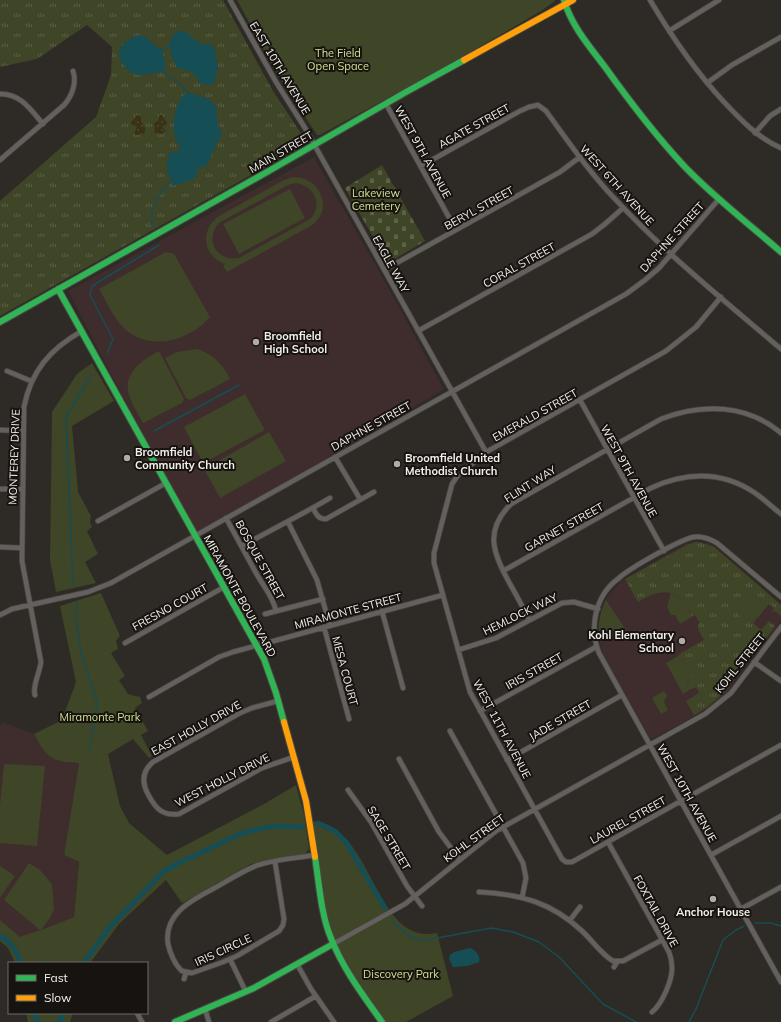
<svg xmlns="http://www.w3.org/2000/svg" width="781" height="1022" font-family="Mulish,sans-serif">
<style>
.education{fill:#3e2d2c}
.grass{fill:url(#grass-tufts)}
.sand{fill:url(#sand-dots)}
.cemetery{fill:url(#cemetery-stones)}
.green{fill:#3f4527;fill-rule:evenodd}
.water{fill:#164e55}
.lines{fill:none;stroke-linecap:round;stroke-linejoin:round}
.stream{stroke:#164e55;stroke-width:1.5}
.canal{stroke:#164e55;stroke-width:5}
.street-casing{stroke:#4a4743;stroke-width:6}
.fast-casing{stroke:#4a4743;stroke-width:8}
.slow-casing{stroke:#4a4743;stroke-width:8}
.street{stroke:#63605d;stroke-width:4.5}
.fast{stroke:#30b455;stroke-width:6}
.slow{stroke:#ff9f0a;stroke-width:6}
.poi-dot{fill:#afaba5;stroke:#161310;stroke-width:1.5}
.labels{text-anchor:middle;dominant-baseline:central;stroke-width:4;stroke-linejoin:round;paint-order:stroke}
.park-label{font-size:11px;fill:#d2e290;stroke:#161310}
.street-label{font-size:11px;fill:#f4f0ea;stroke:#161310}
.poi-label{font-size:11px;font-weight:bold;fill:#f4f0ea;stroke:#161310;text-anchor:start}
</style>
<defs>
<pattern id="grass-tufts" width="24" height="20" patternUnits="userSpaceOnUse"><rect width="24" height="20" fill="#3f4527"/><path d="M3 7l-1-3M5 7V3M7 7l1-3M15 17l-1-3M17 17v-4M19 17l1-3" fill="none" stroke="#5b6046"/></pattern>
<pattern id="sand-dots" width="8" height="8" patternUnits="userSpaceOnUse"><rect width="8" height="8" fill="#393215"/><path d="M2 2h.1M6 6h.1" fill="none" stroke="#4c462c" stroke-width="1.8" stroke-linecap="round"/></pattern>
<pattern id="cemetery-stones" width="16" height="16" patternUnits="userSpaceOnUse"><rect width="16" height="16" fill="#3f4527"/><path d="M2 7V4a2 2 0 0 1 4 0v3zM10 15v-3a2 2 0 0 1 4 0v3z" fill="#5b6046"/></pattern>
</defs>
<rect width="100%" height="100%" fill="#2e2a26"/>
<path class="education" d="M314 157 393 296 443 388V390L195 535 68 291Z
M696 541 708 543 714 546 781 604V621L769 637 761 644 731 685 729 691 702 712 652 739 649 737 602 652 599 638V620L603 605 608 596 621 581 685 544Z
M2 722 34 734 41 746 59 761 79 763 64 855 79 862 74 917 20 938 0 920V727Z"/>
<path class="grass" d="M0 0H223L273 91 304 138V145L0 316V201L96 117 111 75 112 47 87 25 37 59 0 67Z
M696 542 706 544 714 547 781 605V616L775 611 773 612 772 611 774 608 769 604 753 623 761 630 769 621 775 626 768 636 758 645 730 682 725 692 707 707 694 715 686 701 699 693 696 687 689 690 686 683 692 675 686 663 678 656 681 653 704 640 698 629 699 622 695 615 692 617 688 610H678L680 598C665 587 652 594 638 602L625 579 687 545Z"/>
<path class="sand" d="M162 114 164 119 167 122V124L162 127 164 129 165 131 162 134 155 133 153 131 155 127 153 123 158 121 159 116Z
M137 115 141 116V121L146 130 144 134 136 135 134 133 137 127 132 125 131 122Z"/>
<path class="cemetery" d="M382 165 425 241 388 263 345 188Z"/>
<path class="green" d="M237 0H554L555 1 541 11 460 58 320 135H317L276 72Z
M293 177C322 177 335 212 309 227L227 272 223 266 225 264C202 256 200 229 219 216L284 180ZM295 183C314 185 324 205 310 219L239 258C217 262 204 240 219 223L286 186Z
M290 189 305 218 239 254 223 224Z
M166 252 174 254 210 317C190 340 152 352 126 330 114 319 107 303 99 289Z
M197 349C213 354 223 364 230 379L190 400 186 398 165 358 177 352Z
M159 351 184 399 182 403 143 423C138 413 130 402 128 391 125 371 144 359 159 351Z
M92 363 114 401 72 426 78 492 91 516 90 522 92 527 87 531 98 554 85 562 96 583 56 592 50 560 52 412 77 374Z
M245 394 265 430 203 463 184 427Z
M269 432 286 461 220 498 204 469Z
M671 592 682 600 678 610H688L692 617 680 624 675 615H671L667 607Z
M101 593 120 636 116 641 118 649 111 653 125 676 119 680 128 694 140 697 142 703 135 708 148 731 141 735 152 756 149 758 133 739 108 754 120 806 129 823 167 855 264 804 296 785 304 815 309 849 306 853 303 854 262 861 251 864 182 903 166 880 119 924 90 963H15L8 948 0 941V920L20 937 40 930 4 900 29 863 40 870 52 884 54 909 50 918 41 930 74 917 79 862 64 855 79 763C73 762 66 763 60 761 46 758 40 745 34 734L62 720 76 682 60 606Z
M736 607a13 13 0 1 1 26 0a13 13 0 1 1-26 0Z
M606 600 628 633C615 640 613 640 599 636 598 623 600 611 606 600Z
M678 656C683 660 692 667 692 675 691 678 688 680 686 683L689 690 683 694 666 663Z
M664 691 667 696 664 702 668 710 661 714 652 698Z
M4 764 45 766 37 846 0 843V805Z
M310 821C374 822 373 947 437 933L453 996 406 1022H382L358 987 330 937Z
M0 866 15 876 0 898Z
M26 1013H73L70 1022H28Z"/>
<path class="water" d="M177 31 186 32C191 37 197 43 204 44 208 45 209 44 214 47L218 67 214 83 208 85 200 83 192 72 177 68 171 55 170 47 169 46 172 37Z
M134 36C145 34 146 37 153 44 155 46 159 48 162 50L165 62V71C156 72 142 77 134 74 126 71 116 57 120 49 123 43 129 40 134 36Z
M187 92 208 99 216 106 217 121 221 132 222 136 218 141 207 165 197 170V177L189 181 173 186 172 179 168 174 167 165 169 153 179 151 181 148C169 136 173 102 187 92Z
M470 948C476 950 481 956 479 962L467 966 453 967 449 959 450 955 454 952Z"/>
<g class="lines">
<path class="stream" d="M162 50 169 46
M163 72 182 86 187 92
M152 226V209L157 198 172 179
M107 353 113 339 90 295 92 286 159 245
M154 431 239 385
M73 585 66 417 91 375
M77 602 76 618 81 653 97 703 90 749
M392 920 406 934 421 941 491 928 513 932 539 942 559 957 603 1004 636 1022
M755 923H771L781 926
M689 1022 696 1009 723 940 736 930 744 926"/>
<path class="canal" d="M318 823 335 831 346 842 385 908
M0 936C12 942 16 952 22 963
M84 963 109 928 164 871 181 862 242 833 273 826 302 827
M33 1013 38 1022
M59 1022 63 1013"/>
<g class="street-casing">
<path id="street" d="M230 0 276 82 305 128 486 452
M650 0C672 37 695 71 724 102 741 120 758 138 781 148
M669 31 719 0
M707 83 732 65 781 37
M0 94C20 93 31 110 43 124
M386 104 456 230
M755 133 770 116 781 109
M0 160 64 105C72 96 77 83 73 71
M421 166 520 111 529 107 538 105 546 111C568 141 589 172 615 199 666 254 725 301 781 349
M384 270 560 172 580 157
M721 297 696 327 666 351 488 451 458 475 452 484 434 553V563L470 692 562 859 566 862H572L781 745
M418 331 592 234 605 224 623 208
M7 371 31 381
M580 400 664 551
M0 430 23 431
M335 457 360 499
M0 489H22
M313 508C316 514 318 519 326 519L374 492
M226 518C236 536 246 555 256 573 263 586 273 596 276 611
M98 521 166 483
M288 522 317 580 330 626
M242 546C271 530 301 515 330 498
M0 547 22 548
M503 571 651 488C686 472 722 471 755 493 764 499 772 507 781 514
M781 597 717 543C710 539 703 536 694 537 681 539 630 568 619 578 612 583 605 591 601 599 593 615 592 636 599 653L781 982
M382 611 403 688
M265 614 323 599
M0 615 12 609 88 592 111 583 626 294 645 280 659 268 719 199
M529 619C523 608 517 596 510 584 494 555 483 531 511 504L661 419C701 403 747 404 781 433
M324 627 349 719
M125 643 224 587
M458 650 496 638 562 603 574 602 598 609
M754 662 781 681
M35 695C32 688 40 671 41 662L22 561 24 407C31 371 50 349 82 331
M149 697 219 657 233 652 443 595
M278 701 252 708 240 713 153 762C141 772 142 784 149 796 156 809 163 816 179 814L262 768 294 757
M480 711 596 647
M450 731 523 863 526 878 522 898
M399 759 439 832 460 860
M507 760 622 695
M348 790 371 822 407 886 422 906
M608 842 669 952C671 957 672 963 672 968 672 981 662 1004 652 1012
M711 855 781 816
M275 862 284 919 283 925 279 931 237 956 223 962 192 973 182 971C175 965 170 953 168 944 163 911 197 898 220 885 232 878 245 870 258 865 276 859 297 858 315 855
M479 892C520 894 551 902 582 931 592 940 601 954 613 961H623L662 940
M741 909 781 887
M570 920 580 907
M333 944 405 904 496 831 705 714 731 693 781 627
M230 959 246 992
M297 964 311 989 334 1022
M614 967 617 962
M184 979 186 973
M205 1009 209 1022
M137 1013 142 1022
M271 1022 316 996"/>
</g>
<g class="fast-casing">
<path id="fast" d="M564 0C571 25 589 46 605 67 630 102 656 136 685 167 715 198 749 224 781 252
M58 289 264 659 276 693 284 722
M0 322 267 172 406 92 464 60
M315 857C319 882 321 915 331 938 343 969 363 995 382 1022
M175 1022 254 988 333 944"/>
</g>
<g class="slow-casing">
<path id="slow" d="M464 60 573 0
M284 722 306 801 315 857"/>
</g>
<use href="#street" class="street"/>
<use href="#fast" class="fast"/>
<use href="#slow" class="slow"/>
</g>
<g class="poi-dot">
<circle cx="256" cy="342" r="4"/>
<circle cx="127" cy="458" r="4"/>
<circle cx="397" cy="464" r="4"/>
<circle cx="682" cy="641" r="4"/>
<circle cx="713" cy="899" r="4"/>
</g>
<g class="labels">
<g class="park-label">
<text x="338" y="53">The Field<tspan x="338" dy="13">Open Space</tspan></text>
<text x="376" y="193">Lakeview<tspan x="376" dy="13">Cemetery</tspan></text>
<text x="100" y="717">Miramonte Park</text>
<text x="401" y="974">Discovery Park</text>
</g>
<g class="street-label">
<text transform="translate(280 68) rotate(59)">EAST 10TH AVENUE</text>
<text transform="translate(474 126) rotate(-29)">AGATE STREET</text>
<text transform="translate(281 152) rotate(-30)">MAIN STREET</text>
<text transform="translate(423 152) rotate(61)">WEST 9TH AVENUE</text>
<text transform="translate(617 185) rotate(48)">WEST 6TH AVENUE</text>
<text transform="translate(479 208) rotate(-29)">BERYL STREET</text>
<text transform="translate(672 237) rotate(-48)">DAPHNE STREET</text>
<text transform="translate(391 264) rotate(61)">EAGLE WAY</text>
<text transform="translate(519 265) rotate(-29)">CORAL STREET</text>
<text transform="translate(535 415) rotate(-29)">EMERALD STREET</text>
<text transform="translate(371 426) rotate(-29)">DAPHNE STREET</text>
<text transform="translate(14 457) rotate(-88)">MONTEREY DRIVE</text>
<text transform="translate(629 471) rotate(61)">WEST 9TH AVENUE</text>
<text transform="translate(530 484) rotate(-32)">FLINT WAY</text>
<text transform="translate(564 527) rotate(-29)">GARNET STREET</text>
<text transform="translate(260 560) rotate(61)">BOSQUE STREET</text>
<text transform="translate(240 596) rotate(61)">MIRAMONTE BOULEVARD</text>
<text transform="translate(170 607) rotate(-29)">FRESNO COURT</text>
<text transform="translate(348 611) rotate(-15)">MIRAMONTE STREET</text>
<text transform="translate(520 614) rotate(-26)">HEMLOCK WAY</text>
<text transform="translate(740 663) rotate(-51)">KOHL STREET</text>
<text transform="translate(345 671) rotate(75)">MESA COURT</text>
<text transform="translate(534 671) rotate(-29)">IRIS STREET</text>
<text transform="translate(560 720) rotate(-30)">JADE STREET</text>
<text transform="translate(196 728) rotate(-29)">EAST HOLLY DRIVE</text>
<text transform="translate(502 729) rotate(62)">WEST 11TH AVENUE</text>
<text transform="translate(222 780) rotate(-27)">WEST HOLLY DRIVE</text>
<text transform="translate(687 793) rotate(61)">WEST 10TH AVENUE</text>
<text transform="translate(628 820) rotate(-29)">LAUREL STREET</text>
<text transform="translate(389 838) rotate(59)">SAGE STREET</text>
<text transform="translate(474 838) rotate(-36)">KOHL STREET</text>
<text transform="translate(656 911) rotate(61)">FOXTAIL DRIVE</text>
<text transform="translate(223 950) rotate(-25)">IRIS CIRCLE</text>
</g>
<g class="poi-label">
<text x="264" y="336">Broomfield<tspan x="264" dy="13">High School</tspan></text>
<text x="135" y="452">Broomfield<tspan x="135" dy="13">Community Church</tspan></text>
<text x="405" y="458">Broomfield United<tspan x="405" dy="13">Methodist Church</tspan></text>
<text x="674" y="635" text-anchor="end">Kohl Elementary<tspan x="674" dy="13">School</tspan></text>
<text x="713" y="912" text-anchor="middle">Anchor House</text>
</g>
</g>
<rect x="8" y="962" width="140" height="52" fill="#161310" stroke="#6f6b67"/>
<rect x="16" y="975" width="20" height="6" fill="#30b455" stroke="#6f6b67"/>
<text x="44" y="982" font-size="12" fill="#f4f0ea">Fast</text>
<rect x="16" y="995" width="20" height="6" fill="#ff9f0a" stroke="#6f6b67"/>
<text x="44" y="1002" font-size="12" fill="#f4f0ea">Slow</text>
</svg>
